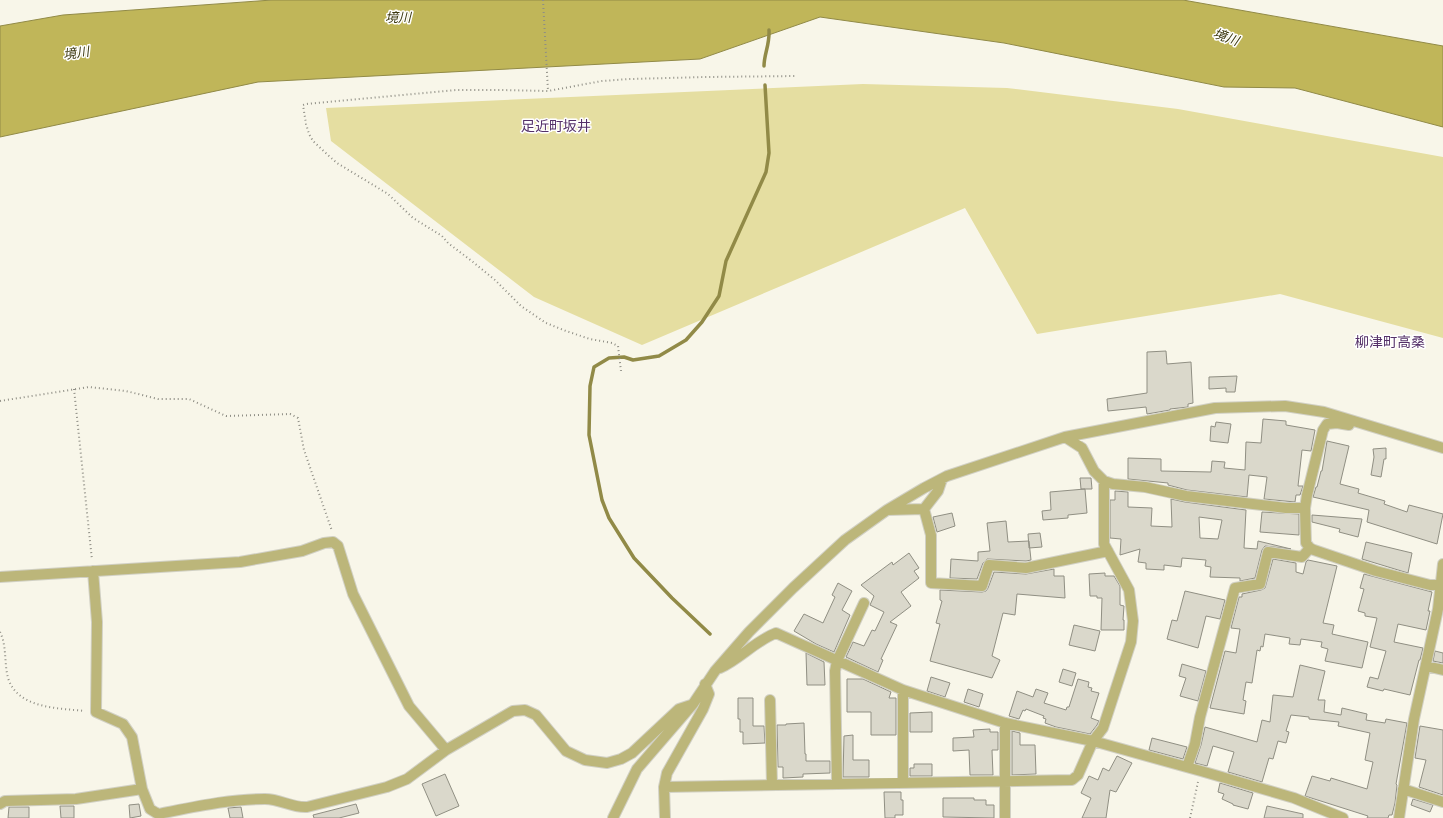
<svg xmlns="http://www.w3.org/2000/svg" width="1443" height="818" font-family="'Roboto Condensed','Noto Sans JP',sans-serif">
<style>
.green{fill:#e5dea1}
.water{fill:#c0b659;stroke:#918a47}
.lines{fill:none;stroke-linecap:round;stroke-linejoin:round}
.stream{stroke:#918a47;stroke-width:3.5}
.building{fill:#dad8cb;stroke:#908f83;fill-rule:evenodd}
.street-casing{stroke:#d1d0c4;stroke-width:12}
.path{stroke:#8f8e85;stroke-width:2;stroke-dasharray:1 3;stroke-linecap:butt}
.street{stroke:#bcb67a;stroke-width:10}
.labels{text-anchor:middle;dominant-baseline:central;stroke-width:3;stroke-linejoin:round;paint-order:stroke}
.water-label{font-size:13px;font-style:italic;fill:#3c380f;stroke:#fff}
.quarter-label{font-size:14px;fill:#543068;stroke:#fff}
</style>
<rect width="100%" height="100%" fill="#f8f6e9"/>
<path class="green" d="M863 84 1007 88 1178 109 1443 157V338L1280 294 1037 334 965 208 642 345 534 297 331 141 326 108Z"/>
<path class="water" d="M272 0H1183L1443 46V127L1295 88 1224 87 1004 43 820 17 700 59 258 82 0 137V26L63 15Z"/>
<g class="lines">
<path class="stream" d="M764 66C764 54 770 44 769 30
M710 634 672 598 634 558 609 518 602 500 589 435 590 386 594 367 609 358 624 357 633 360 659 356 686 340 702 322 719 296 726 261 766 172 769 153 765 85"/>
</g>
<path class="building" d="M1166 351 1167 364 1191 362 1193 403 1188 404V407L1170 409V410L1147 414 1146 407 1108 411 1107 399 1147 393V352Z
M1237 376 1235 392H1226V388L1209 389V377Z
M1263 419 1286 421V425L1315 430 1311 451 1302 450 1298 486H1303L1300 495H1296L1295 502 1264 499 1267 477 1249 475 1247 497 1187 490 1168 485V483L1128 479V458L1161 459V471L1211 472 1212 461 1225 462 1224 468 1245 470 1246 442 1261 443Z
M1216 422 1231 424 1228 443 1210 441 1211 426 1215 427Z
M1327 441 1349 446 1340 484 1359 489 1358 493 1385 501 1384 504 1407 512 1409 505 1443 514 1437 544 1367 522 1369 510 1313 497 1316 487H1317L1321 471H1322Z
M1386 448V459H1384L1381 477 1371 475 1374 457 1373 449Z
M1080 478H1091L1092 489H1081Z
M1085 489 1087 513 1068 515V518L1043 520 1042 511 1051 510 1050 492Z
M1115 491 1128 492V507L1152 508 1151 526 1172 527 1171 499 1185 502 1246 510 1244 548 1257 549 1258 541 1291 549 1265 546 1262 550 1255 578 1240 581V578L1210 577 1211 567 1205 566 1206 560 1182 558 1181 567 1164 565V570L1146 569V563L1138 562 1140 549 1120 555 1121 539 1110 538V500H1115ZM1199 517 1222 520 1218 539 1200 538Z
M1262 512 1299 514V535L1260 532Z
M952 513 955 526 937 532 933 517Z
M1312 515 1362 519 1358 537 1339 532 1340 529 1312 522Z
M1006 521 1008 542 1029 541 1031 560 1026 561 987 559 983 563 977 579 950 578 951 559 978 561V552L990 551 987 523Z
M1040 533 1042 547 1029 548 1028 534Z
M1366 542 1412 553 1408 573 1362 559Z
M909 553 919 568 914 571 919 578 901 592 911 606 890 622 897 625 881 659 883 660 878 672 846 657 853 642 864 646 872 630 875 631 884 612 870 605 874 596 861 585 892 562 893 565Z
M1273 559 1296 563V572L1303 574 1306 562 1308 560 1337 566 1323 623 1334 625 1332 634 1368 642 1362 668 1325 661 1328 649 1321 647 1322 642 1301 639 1300 645 1289 644 1290 638 1265 634 1263 647 1261 646 1260 651 1257 650 1252 683 1246 682 1243 700 1246 701 1244 714 1210 708 1225 651 1236 653 1240 629 1231 628 1239 597H1242V594L1261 590 1265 588Z
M1054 569V576H1064L1065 598 1017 594 1015 615 1003 613 992 656 1000 660 992 678 930 661 940 624 936 623 942 601 940 600V590L982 592 986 591 988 588 994 572 1026 574Z
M1105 573V576H1114L1120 586V605L1124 606 1123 620H1124V630H1101L1102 598H1097V596H1090L1089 574Z
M1364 574 1432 592 1428 611H1430L1426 630 1398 624 1394 642 1423 648 1420 660H1419L1410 695 1384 689 1383 691 1367 687 1370 677 1378 679 1386 651 1370 647 1377 618 1365 616V613L1358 611 1364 589 1360 588Z
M838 583 852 591 842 610 850 615 834 652 816 644 794 631 804 614 823 623 835 597 832 595Z
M1185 591 1225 600 1220 619 1206 616 1198 648 1167 639 1172 620 1177 621Z
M1074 625 1100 631 1095 651 1069 645Z
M1435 651 1443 653V663L1433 661Z
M806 653 824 662 825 685H807Z
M1182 664 1206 671 1198 701 1180 696 1186 678 1179 676Z
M1300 665 1325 671 1318 700H1325L1324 712 1341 715 1342 708 1367 714 1366 720 1385 723 1386 719 1407 723 1396 784 1397 785 1395 803 1392 815H1389L1388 818H1367L1368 816 1305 796 1312 776 1330 781 1331 778 1367 789 1373 762 1365 760 1370 733 1338 726 1339 722 1309 719V717L1291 715 1286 731 1289 732 1286 743 1278 741 1273 759 1269 758 1262 782 1228 772 1234 752 1213 746 1207 766 1195 763 1201 745 1205 727 1257 742 1262 720 1270 722 1273 695 1293 697Z
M1063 669 1076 673 1072 686 1059 682Z
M931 677 950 683 945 697 927 691Z
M847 679H863L891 692 889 698H896V735H871V712H847Z
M1078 679 1089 682 1088 687 1092 688 1091 691 1099 693 1091 718 1099 721 1097 725 1090 734 1056 727 1045 723 1046 719 1043 718 1044 716 1026 709 1025 711 1023 710 1019 719 1009 716 1017 691 1033 697 1036 689 1048 693 1044 703 1066 710 1067 707H1069Z
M968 689 983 694 979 707 964 702Z
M738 698H753V726H764L765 743 743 744V732H740V719H738Z
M932 712V732H910V713Z
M804 723 805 754H806V761H830V773L803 774V777L783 778V767H778L777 725H786V724Z
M1420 726 1443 730V795L1419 787 1426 760 1415 758Z
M990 729V732H998V750H992L993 775H970L969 750 953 751V738L974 737 973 730Z
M1012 731 1020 733V745H1035L1036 774 1012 775Z
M853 735V760H869V777H843L844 736Z
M1152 738 1187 747 1183 759 1149 750Z
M1117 756 1132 763 1116 792 1110 790 1106 818H1082L1091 798 1081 793 1089 776 1098 780 1103 768 1109 771Z
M914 764H932V776H910V768H914Z
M445 774 459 806 436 816 422 784Z
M1220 783 1253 793 1248 809 1233 805V804L1222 799 1224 794 1218 792Z
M884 792H901V800H903V815H895V818H885Z
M943 798H974V800H986V805H994V818L943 817Z
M1413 799 1433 805 1430 812 1411 805Z
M139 804 141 816 130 818 129 805Z
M356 804 359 813 339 818H314L313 815Z
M60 806H74V818H61Z
M1267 806 1303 814V818H1264Z
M9 807H29V818H8Z
M241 807 243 818H230L228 808Z"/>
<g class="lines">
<g class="street-casing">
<path id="street" d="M1349 425 1337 423 1327 424 1323 430 1307 495 1305 508 1306 543 1310 548 1314 550 1376 571 1430 585H1443
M1065 437 1082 448 1094 471 1104 481 1113 484 1145 487 1186 496 1286 508H1305
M924 509 938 491 942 479
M887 510 924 509 931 535V583L982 586 989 565 1026 568 1108 551
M93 571 97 622 96 712 123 724 132 737 142 789 150 809 158 814C194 807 229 799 265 799 281 799 291 808 307 807L387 787 407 779 446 750 513 711 525 710 536 715 566 751 585 760 607 763 621 759 632 753 679 709 691 705
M0 577 240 562 302 551 324 543 333 542 338 546 353 594 409 706 446 750
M1426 666 1443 670
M720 668C740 659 755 641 776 633L903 690 1005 723 1093 741 1201 771 1294 798 1343 818
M903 690V783
M770 700 772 785
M1005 723V818
M1187 767 1195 744 1200 717 1235 588 1260 584 1268 552 1302 557 1310 548
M837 783 835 671 837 661 864 603
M664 787 1072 780 1078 775 1093 741 1103 728 1131 642 1133 621 1129 590 1104 544V481
M1403 789 1443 802
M0 804 5 801 76 799 142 789
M613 818 637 769 693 704 715 671 749 632 793 588 845 540 887 510 924 488 947 476 1065 437 1215 408 1285 406 1324 412 1443 448
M665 818 664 787 667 773 703 709 709 694 705 684
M1399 818 1414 719 1438 609 1443 564"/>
</g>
<path class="path" d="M543 0 548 91
M621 371 618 346 612 343 590 339 566 331 546 323 521 306 495 280 473 262 448 243 442 236 413 218 388 194 337 163 329 156 313 141 309 134 306 124 303 105 306 104 456 90H501L548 91 602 81 630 79 706 77 797 76
M74 389 92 560
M0 401 89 387 126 391 158 399H189L226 416 290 414 298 418 304 450 332 531
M0 632C7 646 4 663 8 678 18 709 58 708 85 711
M1190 818 1198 782"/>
<use href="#street" class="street"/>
</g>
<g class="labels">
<g class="water-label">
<text x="398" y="17">境川</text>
<text transform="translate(1226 37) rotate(20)">境川</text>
<text transform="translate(76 53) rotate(-8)">境川</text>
</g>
<g class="quarter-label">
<text x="556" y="126">足近町坂井</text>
<text x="1390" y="342">柳津町高桑</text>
</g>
</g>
</svg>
